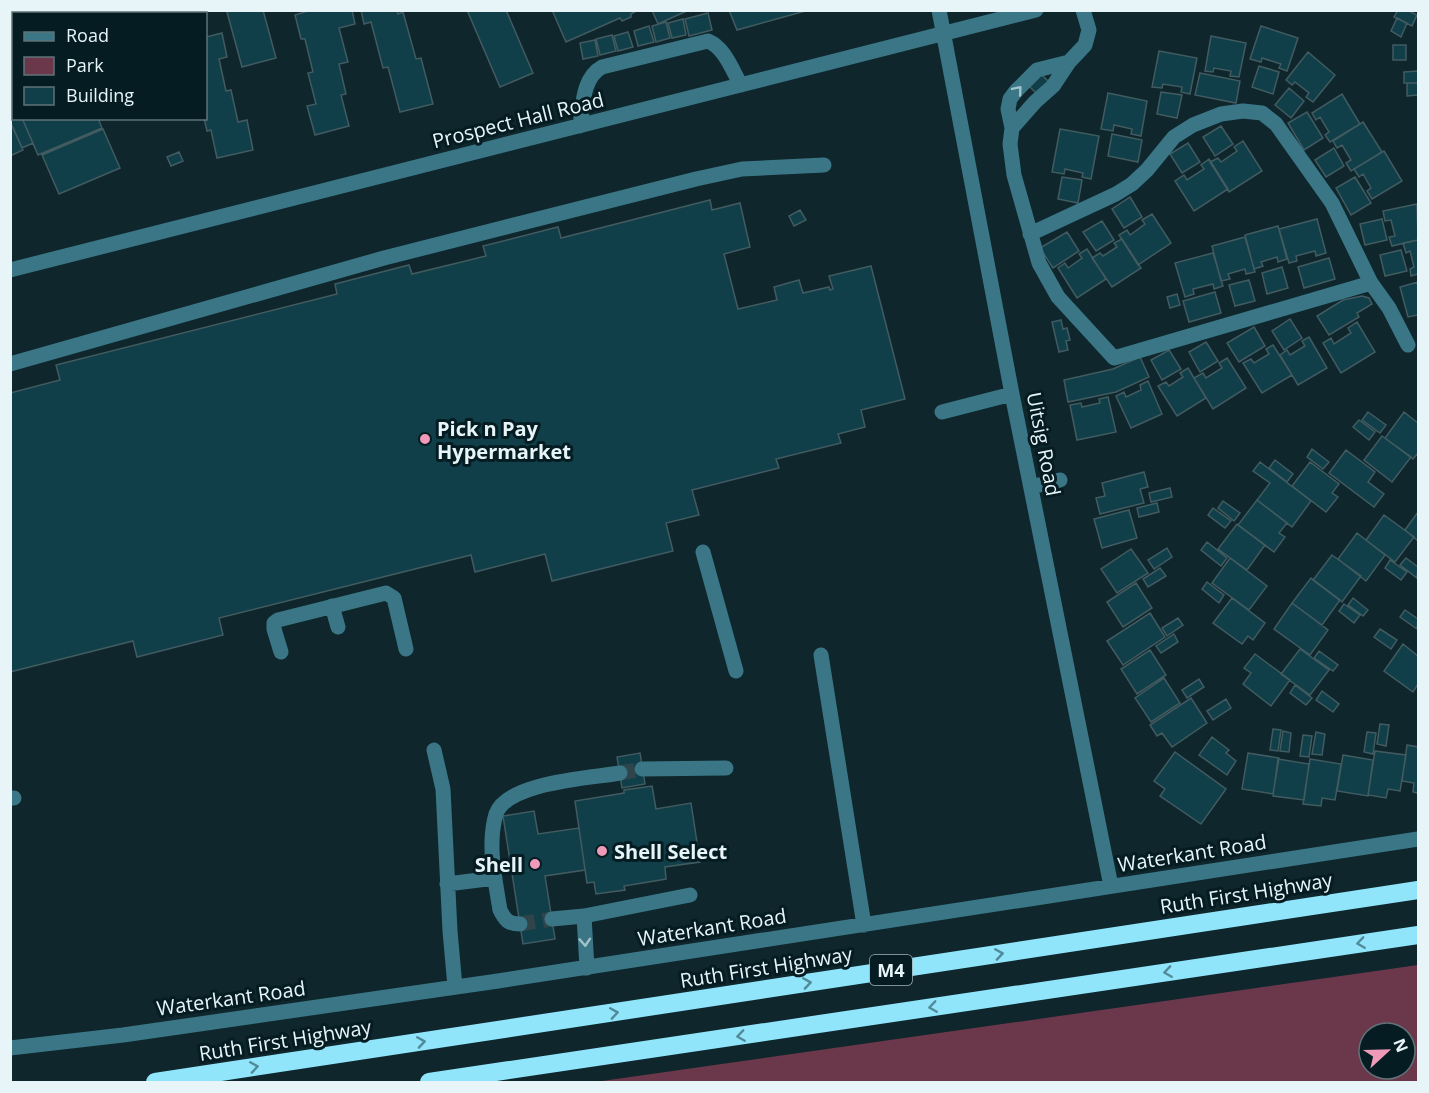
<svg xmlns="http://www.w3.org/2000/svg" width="1429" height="1093" font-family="'Open Sans',sans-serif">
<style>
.green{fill:#6b384b;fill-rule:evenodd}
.building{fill:#103f49;stroke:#425b61;stroke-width:1.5}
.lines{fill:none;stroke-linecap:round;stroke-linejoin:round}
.minor-tunnel{stroke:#2f454b;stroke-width:15;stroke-dasharray:15 8;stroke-linecap:butt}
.minor{stroke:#3a7685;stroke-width:15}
.highway{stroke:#90e5fb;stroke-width:18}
.oneway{stroke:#a2c2cb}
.oneway2{stroke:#518b99}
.poi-dot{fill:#ef9ab8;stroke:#051c22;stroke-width:2}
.labels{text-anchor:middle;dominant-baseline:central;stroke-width:6;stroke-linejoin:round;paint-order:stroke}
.shield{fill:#051c22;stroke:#a3b4b8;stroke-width:1.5}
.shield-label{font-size:18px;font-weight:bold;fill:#e7f5f9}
.street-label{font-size:20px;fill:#e7f5f9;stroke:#051c22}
.poi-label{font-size:20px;font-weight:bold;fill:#e7f5f9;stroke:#051c22;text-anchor:start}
</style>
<rect width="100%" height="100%" fill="#0e262c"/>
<path class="green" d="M1418 965V1082H595ZM1369 1033H1405V1069H1369Z"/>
<path class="building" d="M234 10H263L276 58 242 67 227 12Z
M311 10H352L355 24 339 28 348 62 339 64 346 94 341 95 349 126 315 135 307 106 316 104 308 73 313 72 305 39H301L295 15Z
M361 10H397L398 14 403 12 416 59 421 58 433 104 400 112 388 67 383 68 371 22 364 24Z
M467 10H506L533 73 500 87Z
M552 10H638L631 14V17L622 21 620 18 566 42Z
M652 10H689L658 24Z
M729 10H809L737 30Z
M1398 10H1407L1417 15 1412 26 1394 17Z
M708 13 712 30 689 36 685 19Z
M14 17V51L10 52V18Z
M1397 18 1407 23 1401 37 1391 31Z
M683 19 686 35 672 38 668 23Z
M666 22 670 38 656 42 652 26Z
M649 26 654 42 638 46 634 31Z
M1261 26 1298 38 1287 71 1279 68 1281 64 1262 58 1261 62 1250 59Z
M628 32 633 47 618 51 614 36Z
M222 33 227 57 219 59 226 91 231 90 238 122 247 120 253 150 217 158 211 130 207 131 204 118H206V37Z
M612 35 616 51 600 55 596 39Z
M1211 36 1246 43 1239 77 1230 76 1231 71 1214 68 1213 72 1205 71Z
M595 40 598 56 583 59 580 43Z
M1393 45H1406V60H1393Z
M1159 51 1197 58 1190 94 1181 92 1182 87 1163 84 1162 88 1152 87Z
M1308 52 1335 75 1313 102 1306 97 1309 93 1295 82 1292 85 1286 80Z
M14 56V89L10 90V58Z
M1259 66 1279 72 1273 94 1252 87Z
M1418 71V83H1404V72Z
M1200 73 1240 81 1236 103 1195 95Z
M1041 74 1050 83 1038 95 1029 86Z
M1407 83H1418V95L1407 96Z
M1289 88 1304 101 1291 118 1275 105Z
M14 89V118H22L33 143 22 148 10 121V90Z
M1161 92 1182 95 1177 118 1157 114Z
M1108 93 1147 101 1141 136 1131 134 1132 129 1114 125 1113 131 1101 129Z
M1342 94 1360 124 1330 142 1325 135 1329 132 1320 117 1316 120 1312 113Z
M1307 112 1323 138 1304 150 1288 123Z
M22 118H98L102 128 38 155Z
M10 121 23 150 10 156Z
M1363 122 1382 152 1351 171 1346 163 1351 160 1342 145 1337 148 1333 141Z
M1221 126 1233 144 1215 156 1203 137Z
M103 129 120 168 59 194 42 155Z
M1060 129 1099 136 1091 179 1082 177 1083 173 1065 169 1064 174 1052 172Z
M1112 134 1142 140 1138 162 1108 156Z
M1243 141 1262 171 1229 192 1210 162 1218 158 1221 162 1237 151 1234 147Z
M1188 143 1200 162 1182 173 1170 154Z
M1334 148 1344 166 1326 177 1315 160Z
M1384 151 1402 181 1372 199 1367 191 1371 188 1363 174 1359 177 1354 169Z
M179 152 183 161 171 166 167 157Z
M1209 159 1228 189 1194 211 1175 181 1184 175 1187 180 1204 169 1201 165Z
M1062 177 1082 180 1078 203 1058 199Z
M1355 177 1371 203 1351 215 1336 188Z
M1130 197 1142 217 1124 228 1112 209Z
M710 200 712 210 740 203 750 247 724 254 738 309 777 300 774 287 799 280 803 293 829 287 830 290 833 289 829 276 871 266 905 399 861 410 865 427 838 434 841 443 776 459 779 468 692 490 699 515 666 523 673 551 552 581 545 554 475 572 471 555 219 618 223 635 137 657 133 641 10 672V393L60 380 56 365 337 294 335 284 409 265 412 274 486 256 483 246 558 227 561 238Z
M1417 204 1418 240 1392 246 1389 237 1395 236 1391 220 1385 221 1383 211Z
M800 210 806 220 794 226 789 216Z
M1152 214 1171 243 1138 265 1119 235 1127 230 1130 235 1145 224 1142 220Z
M1317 219 1326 253 1316 256 1315 251 1296 256 1297 261 1289 263 1279 229Z
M1382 219 1387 240 1365 245 1360 224Z
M1102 221 1114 240 1096 251 1083 232Z
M1278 226 1287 259 1278 262 1277 257 1261 262 1263 266 1254 269 1245 235Z
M1067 232 1079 251 1053 268 1040 248Z
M1245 237 1255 272 1246 274 1245 269 1228 274 1230 279 1221 281 1212 246Z
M1122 239 1141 268 1112 287 1092 258 1100 253 1103 256 1117 247 1114 243Z
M1418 240V274L1411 276 1410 269 1414 267 1410 251 1406 253 1403 243Z
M1087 249 1106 279 1077 298 1058 268 1065 263 1068 268 1082 258 1079 254Z
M1401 250 1407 271 1385 276 1380 255Z
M1213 253 1223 286 1214 289 1213 284 1193 289 1194 294 1185 297 1175 263Z
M1329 258 1335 279 1304 288 1298 267Z
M1282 267 1288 288 1267 294 1262 273Z
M1249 280 1255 301 1235 306 1229 285Z
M1418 282V315L1408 317 1400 287Z
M1215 292 1221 313 1189 322 1183 301Z
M1177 294 1180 305 1170 308 1167 297Z
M1362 296 1369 298 1372 304 1357 313 1359 317 1329 335 1317 316 1343 300Z
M1290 319 1302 338 1284 350 1272 331Z
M1061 320 1063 329 1067 328 1070 340 1066 341 1068 350 1059 352 1052 322Z
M1357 322 1375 352 1341 373 1323 343 1331 338 1334 344 1351 333 1348 328Z
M1254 327 1265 346 1239 362 1227 343Z
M1309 337 1327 368 1298 385 1280 355 1287 350 1290 355 1305 346 1302 341Z
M1206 342 1218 361 1200 372 1189 352Z
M1273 345 1292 375 1262 393 1243 363 1251 359 1254 363 1269 354 1266 349Z
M1169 350 1181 369 1162 380 1151 360Z
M1140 357 1149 377 1116 392 1068 402 1064 380 1113 369Z
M1227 358 1246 388 1213 409 1194 378 1203 373 1206 378 1222 368 1219 363Z
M1188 368 1206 398 1177 416 1158 386 1166 382 1169 386 1183 377 1180 373Z
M1148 381 1162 414 1131 428 1116 396 1124 392 1126 397 1141 390 1140 385Z
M1108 397 1116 432 1077 440 1070 405 1081 403 1082 407 1100 403 1099 399Z
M1368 412 1386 425 1380 433 1362 420Z
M1404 412 1418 423V453L1413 459 1385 438Z
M1359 420 1375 432 1369 440 1353 427Z
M1382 436 1411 457 1392 482 1364 460Z
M1312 449 1329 462 1323 469 1307 457Z
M1346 450 1375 472 1368 482 1384 494 1374 507 1329 473Z
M1275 460 1293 474 1287 482 1269 468Z
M1260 462 1311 501 1292 527 1257 500 1270 483 1253 471Z
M1310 462 1339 484 1332 493 1338 497 1326 512 1292 486Z
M1144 472 1148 487 1140 489 1144 503 1100 514 1096 498 1105 496 1102 483Z
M1170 488 1172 497 1151 502 1149 493Z
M1257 500 1287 523 1279 533 1285 537 1274 552 1238 525Z
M1223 501 1240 513 1234 521 1218 508Z
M1157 503 1159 512 1139 517 1137 508Z
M1213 508 1231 521 1225 528 1208 515Z
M1129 510 1137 538 1102 548 1094 519Z
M1418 512V541L1405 530Z
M1384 515 1414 537 1395 562 1366 540Z
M1237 524 1265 545 1247 570 1218 549Z
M1357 533 1385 555 1366 581 1338 559Z
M1207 542 1227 558 1221 566 1201 550Z
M1167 548 1172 557 1154 569 1148 560Z
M1131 549 1148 573 1117 593 1101 569Z
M1332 555 1361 576 1342 602 1313 580Z
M1230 558 1267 586 1249 610 1212 583Z
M1406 558 1418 567 1417 578 1400 565Z
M1390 560 1407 572 1401 580 1385 568Z
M1160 568 1166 576 1148 587 1143 579Z
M1311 578 1340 600 1322 625 1292 603Z
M1207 582 1224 595 1219 603 1202 589Z
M1136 583 1152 608 1123 627 1107 602Z
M1232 598 1265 623 1253 640 1248 636 1242 644 1213 623Z
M1353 598 1368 610 1363 616 1348 605Z
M1292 603 1328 630 1310 655 1274 629Z
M1344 604 1360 615 1354 623 1339 611Z
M1405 610 1418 619 1417 629 1400 617Z
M1150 613 1165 637 1123 665 1107 641Z
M1178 618 1183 625 1167 636 1162 628Z
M1380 629 1397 640 1391 649 1374 637Z
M1174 634 1178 642 1161 653 1156 646Z
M1403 644 1418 656V684L1413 692 1384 671Z
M1300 649 1329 670 1310 695 1281 674Z
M1150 650 1166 675 1137 694 1121 669Z
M1319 651 1338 665 1333 671 1314 658Z
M1255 654 1290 680 1271 706 1243 684 1251 673 1244 668Z
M1164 678 1180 703 1151 722 1135 698Z
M1199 679 1204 687 1187 698 1182 690Z
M1295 685 1312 698 1306 705 1290 693Z
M1322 691 1339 704 1333 712 1316 700Z
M1191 698 1207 723 1172 747 1162 733 1157 736 1150 725Z
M1226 699 1231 708 1213 720 1207 711Z
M1380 724 1389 725 1386 746 1377 744Z
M1273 729 1281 730 1278 751 1270 750Z
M1283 731 1291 733 1289 752 1280 751Z
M1316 732 1325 734 1322 755 1312 754Z
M1367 732 1376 733 1373 754 1364 752Z
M1303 735 1312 736 1309 757 1300 756Z
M1212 737 1229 750 1226 753 1236 761 1227 775 1199 755Z
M1407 745 1418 747V793L1413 792 1414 783 1402 781Z
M1375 751 1406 755 1400 791 1388 789 1386 798 1368 795Z
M1175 752 1226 789 1201 824 1160 796 1165 789 1154 781Z
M640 753 645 784 622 788 617 757Z
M1248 753 1279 758 1273 794 1242 789Z
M1343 755 1373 760 1368 796 1337 791Z
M1278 759 1309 764 1304 800 1273 796Z
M1310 759 1341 764 1335 800 1322 798 1321 806 1303 804Z
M652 786 656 809 691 803 700 862 665 867 666 879 624 886 625 890 596 894 594 882 587 883 575 801 624 793V790Z
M534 811 538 834 579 828 585 870 545 876 555 939 523 944 503 816Z"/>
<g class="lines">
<path class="minor-tunnel" d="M620 773 642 769
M520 924 552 919"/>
<path class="minor" d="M939 10 1012 394 1111 886
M1069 62 1037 70 1016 91 1010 99 1008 109 1012 128 1035 102 1053 86 1069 62 1085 45 1089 30 1083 10
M580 126C583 106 582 78 602 67L708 41C725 48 732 70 741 85
M1012 128 1010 144 1014 175 1039 263 1058 297 1114 358 1371 283
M1030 234 1116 194 1132 184 1147 170 1174 137 1193 125 1221 114 1243 111 1262 113 1276 124 1332 203 1371 283 1389 308 1408 345
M10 270 1036 10
M10 364 384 258 696 179 742 169 824 165
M942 412 1012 394
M1031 487 1060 480
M703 552 736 671
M332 606 338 627
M281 652 274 629V623L278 620 386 593 394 598 406 649
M821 655 864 925
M434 750 443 789 450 931 455 987
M642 769 726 768
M10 798H14
M447 884 495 878
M584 916 587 968
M552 919 584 916 690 895
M520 924C508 924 505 920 500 910 495 879 487 844 496 814 507 782 591 778 620 773
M10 1048 123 1035 498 981 1418 839"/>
<path class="highway" d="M155 1082 1418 890
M429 1082 1418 935"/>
</g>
<defs><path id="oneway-chevron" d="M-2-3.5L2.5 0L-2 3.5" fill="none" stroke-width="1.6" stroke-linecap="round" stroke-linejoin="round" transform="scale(1.5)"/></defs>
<g class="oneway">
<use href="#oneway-chevron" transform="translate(1018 90) rotate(-50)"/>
<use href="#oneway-chevron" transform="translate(585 942) rotate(86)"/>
</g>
<g class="oneway2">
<use href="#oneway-chevron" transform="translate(1361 943) rotate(172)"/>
<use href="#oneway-chevron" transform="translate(999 954) rotate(-9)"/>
<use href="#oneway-chevron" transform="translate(1168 972) rotate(172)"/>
<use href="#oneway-chevron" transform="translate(807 983) rotate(-9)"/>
<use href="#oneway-chevron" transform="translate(933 1007) rotate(172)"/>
<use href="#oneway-chevron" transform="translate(614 1013) rotate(-9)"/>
<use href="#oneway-chevron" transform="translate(741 1036) rotate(172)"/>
<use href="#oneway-chevron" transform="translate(421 1042) rotate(-9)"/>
<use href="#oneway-chevron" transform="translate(254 1067) rotate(-9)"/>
</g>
<g class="poi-dot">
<circle cx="425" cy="439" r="6"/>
<circle cx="602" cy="851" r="6"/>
<circle cx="535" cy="864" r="6"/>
</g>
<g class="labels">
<rect class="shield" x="870" y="955" width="42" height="30" rx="4.5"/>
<g class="shield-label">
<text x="891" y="970">M4</text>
</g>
<g class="street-label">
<text transform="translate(518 120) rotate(-14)">Prospect Hall Road</text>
<text transform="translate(1044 444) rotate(79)">Uitsig Road</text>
<text transform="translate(1192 853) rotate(-9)">Waterkant Road</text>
<text transform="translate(1246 893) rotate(-9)">Ruth First Highway</text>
<text transform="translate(712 927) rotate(-9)">Waterkant Road</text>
<text transform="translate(766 967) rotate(-9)">Ruth First Highway</text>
<text transform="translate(231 998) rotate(-8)">Waterkant Road</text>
<text transform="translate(285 1040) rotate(-9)">Ruth First Highway</text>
</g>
<g class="poi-label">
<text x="437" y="428">Pick n Pay<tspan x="437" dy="23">Hypermarket</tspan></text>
<text x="614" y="851">Shell Select</text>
<text x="523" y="864" text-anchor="end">Shell</text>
</g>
</g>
<rect width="1429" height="1093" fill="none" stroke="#e7f5f9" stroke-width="24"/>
<rect x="12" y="12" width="195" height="108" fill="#051c22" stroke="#5f7378" stroke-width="1.5"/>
<rect x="24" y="32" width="30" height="9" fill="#3a7685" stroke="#5f7378" stroke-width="1.5"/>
<text x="66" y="42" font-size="18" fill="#e7f5f9">Road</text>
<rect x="24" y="57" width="30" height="18" fill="#6b384b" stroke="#5f7378" stroke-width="1.5"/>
<text x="66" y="72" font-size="18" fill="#e7f5f9">Park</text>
<rect x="24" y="87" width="30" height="18" fill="#103f49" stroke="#5f7378" stroke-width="1.5"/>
<text x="66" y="102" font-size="18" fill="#e7f5f9">Building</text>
<g transform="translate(1387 1051) rotate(68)"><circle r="28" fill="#051c22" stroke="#5f7378" stroke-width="1.5"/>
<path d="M0-4.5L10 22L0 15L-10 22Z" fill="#ef9ab8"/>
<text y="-9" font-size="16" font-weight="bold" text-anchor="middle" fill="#e7f5f9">N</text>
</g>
</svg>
